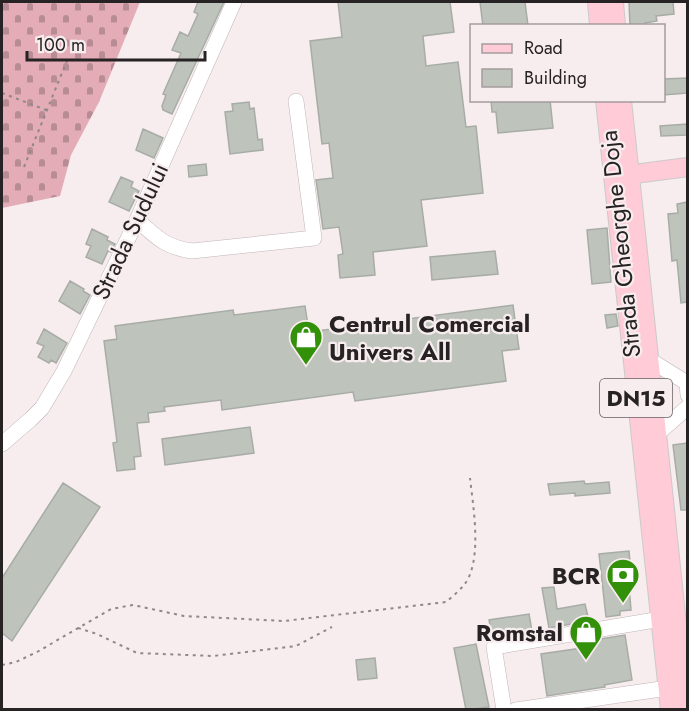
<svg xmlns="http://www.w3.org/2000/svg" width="689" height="711" font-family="Jost,sans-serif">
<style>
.cemetery{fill:url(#cemetery-stones)}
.building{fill:#bec3bc;stroke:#a7ada6;stroke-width:1.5}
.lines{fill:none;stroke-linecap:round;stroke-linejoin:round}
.minor-casing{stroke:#bfb5b7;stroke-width:16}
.major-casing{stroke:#cbcaca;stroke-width:20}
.path{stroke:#8f8789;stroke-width:2;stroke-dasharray:3 4.5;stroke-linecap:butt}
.minor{stroke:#fff;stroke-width:15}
.major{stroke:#fecbd7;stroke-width:18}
.labels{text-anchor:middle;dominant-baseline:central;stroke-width:4.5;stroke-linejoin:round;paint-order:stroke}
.shield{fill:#f7ecee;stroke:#655f61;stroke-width:1.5}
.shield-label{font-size:22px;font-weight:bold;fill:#272324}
.street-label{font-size:24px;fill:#272324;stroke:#f7ecee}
.poi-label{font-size:24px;font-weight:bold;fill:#272324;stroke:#f7ecee;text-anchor:end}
</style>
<defs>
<pattern id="cemetery-stones" width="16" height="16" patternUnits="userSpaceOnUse" patternTransform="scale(1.5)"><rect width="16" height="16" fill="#e3acb7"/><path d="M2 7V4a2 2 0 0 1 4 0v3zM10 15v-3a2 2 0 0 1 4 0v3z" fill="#b88c95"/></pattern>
</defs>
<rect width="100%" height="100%" fill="#f7ecee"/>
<path class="cemetery" d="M2 2H140L99 102 71 155 60 196 2 208Z"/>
<path class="building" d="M198 2H224L172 114 163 110 162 106 166 95 163 94 181 53 172 50 180 32 188 36 198 14 194 12Z
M338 2H450L454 32 423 36 426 66 458 62 466 127 476 126 483 193 421 200 427 246 373 252 375 275 340 278 338 255 343 254 339 227 323 229 316 180 333 178 329 143 322 144 310 41 342 37Z
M480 2H525L528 26H483Z
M629 2H673L674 14 656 16 657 21 645 23V26H630Z
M687 78V93L663 95V79Z
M491 100H550L553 128 498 133 496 112H492Z
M249 102 250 109 254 108 258 140 262 139 263 150 230 154 225 112 233 111 232 104Z
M687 124V135L661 136 660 126Z
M143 129 163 138 154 158 136 150Z
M206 164 207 175 189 177 188 166Z
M121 177 133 182 131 187 139 191 129 211 109 202Z
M687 202V302L681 303 677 260 672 261 668 214 678 213 677 204Z
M607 228 611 282 592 284 587 230Z
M92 229 108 237 107 240 115 244 111 252 108 251 102 264 86 257 91 246 86 244Z
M495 251 498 274 432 280 430 257Z
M70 281 84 289 83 291 90 295 80 314 59 301Z
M513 305 519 349 502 351 506 381 355 401 353 392 222 410 221 400 164 407 165 411 148 413 149 422 137 423 141 456 134 457 135 469 117 471 113 443 117 442 104 341 117 339 115 326 233 310 234 315 305 306 309 332Z
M616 314 618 326 607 328 605 315Z
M44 329 67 343 56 363 51 360 49 363 38 357 44 346 37 343Z
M250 427 254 453 165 465 162 439Z
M687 443V510H681L673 445Z
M584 481 585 484 609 482 610 493 575 496V493L550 495 548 484Z
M63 483 100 507 12 641 2 633V578Z
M629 551 631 574H628L631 610 620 611V615L606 617 599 554Z
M554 587 557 609 585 604 589 621 549 628 542 588Z
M529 614 532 631 492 637 489 620Z
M625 635 632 680 604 685 605 687 547 696 541 654 582 648 581 642Z
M476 644 489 707 466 710 454 648Z
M375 658 377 678 358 680 356 660Z"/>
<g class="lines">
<g class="minor-casing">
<path id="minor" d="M137 220C157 237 164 247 192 251L314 238 296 101
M650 360 687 383 688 395
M657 434 688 407
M2 444 31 419 42 408 64 371 137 220 234 2
M504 710 494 647 661 619
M516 710 668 688"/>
</g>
<g class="major-casing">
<path id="major" d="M597 2 599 26
M614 2 616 26
M605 100 670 710
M622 100 686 710
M619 176 688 167"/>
</g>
<path class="path" d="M2 93 46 110
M24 167 68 58
M78 628 97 634 137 653 213 656 296 646 332 627
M2 665 16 662 37 652 111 609 133 605 184 616 284 621 446 602C452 597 459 591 464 585 483 561 473 506 470 478"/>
<use href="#minor" class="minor"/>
<use href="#major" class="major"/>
</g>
<defs>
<g id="shop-pin" transform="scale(1.725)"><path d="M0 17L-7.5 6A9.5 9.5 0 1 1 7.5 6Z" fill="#329108" stroke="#f7ecee"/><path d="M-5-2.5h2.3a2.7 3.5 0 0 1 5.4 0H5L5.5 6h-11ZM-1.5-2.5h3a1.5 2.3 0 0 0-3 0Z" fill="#fff"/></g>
<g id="bank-pin" transform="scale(1.725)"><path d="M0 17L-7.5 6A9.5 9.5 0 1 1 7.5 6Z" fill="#329108" stroke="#f7ecee"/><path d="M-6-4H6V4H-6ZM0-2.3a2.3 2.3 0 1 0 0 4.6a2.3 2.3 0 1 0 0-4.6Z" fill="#fff"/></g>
</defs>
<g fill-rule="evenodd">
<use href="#shop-pin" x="306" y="337"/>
<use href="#bank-pin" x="623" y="575"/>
<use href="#shop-pin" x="586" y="632"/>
</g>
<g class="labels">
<rect class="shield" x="600" y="379" width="72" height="38" rx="4.5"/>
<g class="shield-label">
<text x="636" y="398">DN15</text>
</g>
<g class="street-label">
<text transform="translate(130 231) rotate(-65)">Strada Sudului</text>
<text transform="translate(620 244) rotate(-96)">Strada Gheorghe Doja</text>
</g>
<g class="poi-label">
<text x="329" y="323" text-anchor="start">Centrul Comercial<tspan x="329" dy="28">Univers All</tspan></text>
<text x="600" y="575">BCR</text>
<text x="563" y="632">Romstal</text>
</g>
</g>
<rect width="689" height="711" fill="none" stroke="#272324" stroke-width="6"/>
<rect x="470" y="24" width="195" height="78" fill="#f7ecee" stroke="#a49c9d" stroke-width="1.5"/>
<rect x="482" y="44" width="30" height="9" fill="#fecbd7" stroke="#a49c9d" stroke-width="1.5"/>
<text x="524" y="54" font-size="18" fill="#272324">Road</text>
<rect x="482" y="69" width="30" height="18" fill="#bec3bc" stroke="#a49c9d" stroke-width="1.5"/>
<text x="524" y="84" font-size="18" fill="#272324">Building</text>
<path d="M27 51v9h178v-9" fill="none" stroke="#272324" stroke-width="3"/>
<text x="36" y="51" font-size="18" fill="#272324" stroke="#f7ecee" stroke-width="4.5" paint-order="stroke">100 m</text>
</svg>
